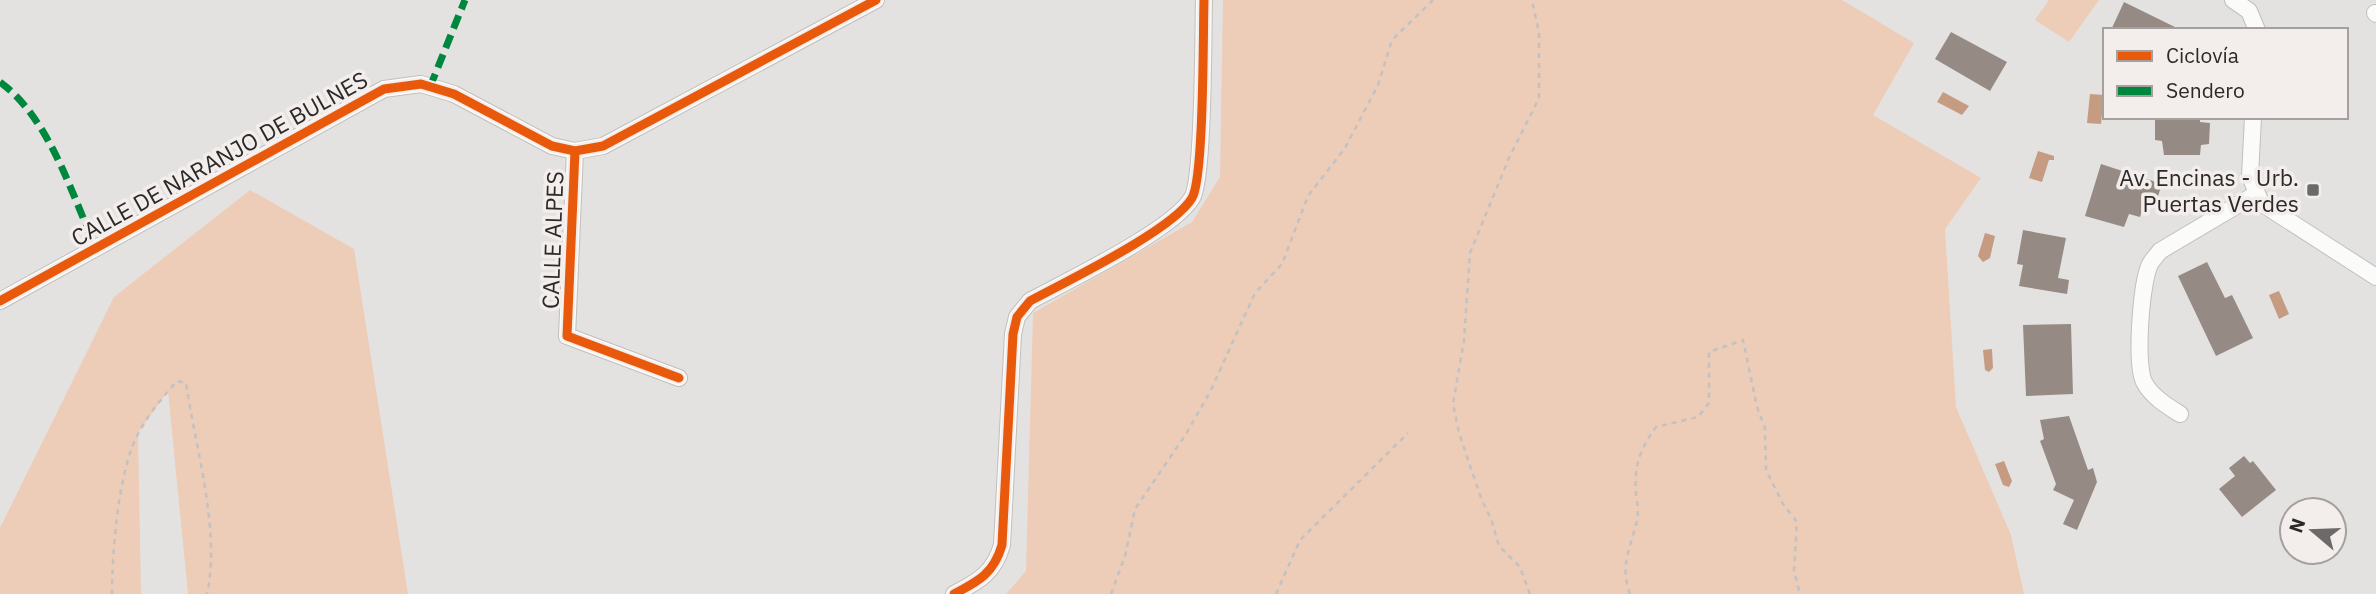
<svg xmlns="http://www.w3.org/2000/svg" width="2376" height="594" font-family="'IBM Plex Sans',sans-serif">
<style>
.green{fill:#edccb8}
.water{fill:#c59b82}
.building{fill:#968b84}
.lines{fill:none;stroke-linecap:round;stroke-linejoin:round}
.minor-casing{stroke:#c1bfbe;stroke-width:18}
.path{stroke:#c2c2c2;stroke-width:2.5;stroke-dasharray:5 5;stroke-linecap:butt}
.minor{stroke:#fbfbfa;stroke-width:16}
.quiet{stroke:#00873e;stroke-width:7;stroke-dasharray:14 7;stroke-linecap:butt}
.cycleway-casing{stroke:#f3eeec;stroke-width:13}
.cycleway{stroke:#e8590c;stroke-width:9}
.poi-dot{fill:#6c6a69;stroke:#f3eeec;stroke-width:2.5}
.labels{text-anchor:middle;dominant-baseline:central;stroke-width:7;stroke-linejoin:round;paint-order:stroke}
.street-label{font-size:23px;fill:#2c2a29;stroke:#f3eeec}
.poi-label{font-size:23px;fill:#2c2a29;stroke:#f3eeec;text-anchor:end}
</style>
<rect width="100%" height="100%" fill="#e4e2e0"/>
<path class="green" d="M1223 0H1842L1914 43 1873 115 1981 178 1945 229 1956 407 2011 535 2024 594H1006L1026 571 1033 313 1192 222 1220 177Z
M2049 0H2099L2069 42 2035 20Z
M250 190 354 249 408 594H188L168 391 138 433 141 594H0V528L114 297Z"/>
<path class="water" d="M1943 92 1969 106 1962 115 1937 102Z
M2090 94 2104 95 2101 124 2087 123Z
M2038 151 2054 156V160H2049L2042 182 2029 178Z
M1985 233 1995 236 1990 258 1983 262 1978 256Z
M2279 291 2289 314 2279 319 2269 295Z
M1992 349 1993 368 1989 372 1985 370 1983 350Z
M2004 461 2012 481 2009 487 2003 485 1995 464Z"/>
<path class="building" d="M2124 2 2181 30H2111Z
M1951 32 2007 62 1990 91 1935 59Z
M2155 117H2200V122L2210 123 2209 144 2201 145 2200 155H2164L2162 141 2155 140Z
M2101 164 2162 184 2158 196 2148 193 2140 217 2129 214 2124 227 2085 216Z
M2023 230 2066 238 2058 278 2069 280 2067 294 2019 286 2023 265 2017 264Z
M2207 262 2225 298 2232 295 2253 338 2216 356 2178 276Z
M2071 324 2073 394 2026 396 2023 325Z
M2069 416 2088 470 2093 468 2097 482 2077 530 2063 524 2074 500 2053 490 2056 484 2040 441 2044 439 2040 420Z
M2244 456 2250 463 2253 461 2276 490 2242 517 2219 489 2235 476 2229 468Z"/>
<g class="lines">
<g class="minor-casing">
<path id="minor" d="M2233 0 2249 11 2257 30
M2375 13 2376 14
M2253 117 2250 176 2261 203 2376 277
M575 151 567 336 679 378
M0 301 384 89 421 84 454 94 552 146 575 151 603 146 876 0
M2180 414C2167 406 2151 396 2144 382 2135 363 2141 283 2150 264 2153 259 2157 255 2160 251L2256 194
M954 594C979 581 994 573 1002 545L1013 334 1017 317 1030 301C1067 281 1173 230 1192 198 1204 178 1203 33 1204 0"/>
</g>
<path class="path" d="M112 594C112 552 118 476 136 438 146 417 161 399 177 381L186 383C195 446 221 531 207 594
M1111 594 1125 556 1135 509 1186 434 1210 392 1255 293 1282 264 1308 196 1345 148 1378 85 1392 40 1433 0
M1276 594 1300 540 1408 433
M1530 594 1520 567 1499 546 1491 519 1481 498 1459 433 1453 404 1464 340 1470 253 1509 158 1539 98V33L1532 0
M1630 594C1619 565 1631 548 1637 520 1639 512 1637 501 1636 493 1634 465 1640 449 1656 427L1698 417 1709 403V352L1743 340 1757 407 1765 428 1766 470 1783 504 1797 522 1794 571 1800 594"/>
<use href="#minor" class="minor"/>
<path class="quiet" d="M0 82C50 119 71 193 96 248
M430 87 465 0"/>
<g class="cycleway-casing">
<path id="cycleway" d="M575 151 567 336 679 378
M0 301 384 89 421 84 454 94 552 146 575 151 603 146 876 0
M954 594C979 581 994 573 1002 545L1013 334 1017 317 1030 301C1067 281 1173 230 1192 198 1204 178 1203 33 1204 0"/>
</g>
<use href="#cycleway" class="cycleway"/>
</g>
<rect class="poi-dot" x="2306" y="183" width="14" height="14" rx="3.5"/>
<g class="labels">
<g class="street-label">
<text transform="translate(219 158) rotate(-29)">CALLE DE NARANJO DE BULNES</text>
<text transform="translate(552 240) rotate(-88)">CALLE ALPES</text>
</g>
<g class="poi-label">
<text x="2299" y="177">Av. Encinas - Urb.<tspan x="2299" dy="26">Puertas Verdes</tspan></text>
</g>
</g>
<rect x="2103" y="28" width="245" height="91" fill="#f3eeec" stroke="#a3a09e" stroke-width="2"/>
<rect x="2117" y="51" width="35" height="10" fill="#e8590c" stroke="#a3a09e" stroke-width="2"/>
<text x="2166" y="63" font-size="21" fill="#2c2a29">Ciclovía</text>
<rect x="2117" y="86" width="35" height="10" fill="#00873e" stroke="#a3a09e" stroke-width="2"/>
<text x="2166" y="98" font-size="21" fill="#2c2a29">Sendero</text>
<g transform="translate(2313 531) rotate(289)"><circle r="33" fill="#f3eeec" stroke="#a3a09e" stroke-width="2"/>
<path d="M0-5L12 26L0 18L-12 26Z" fill="#6c6a69"/>
<text y="-10" font-size="19" font-weight="bold" text-anchor="middle" fill="#2c2a29">N</text>
</g>
</svg>
